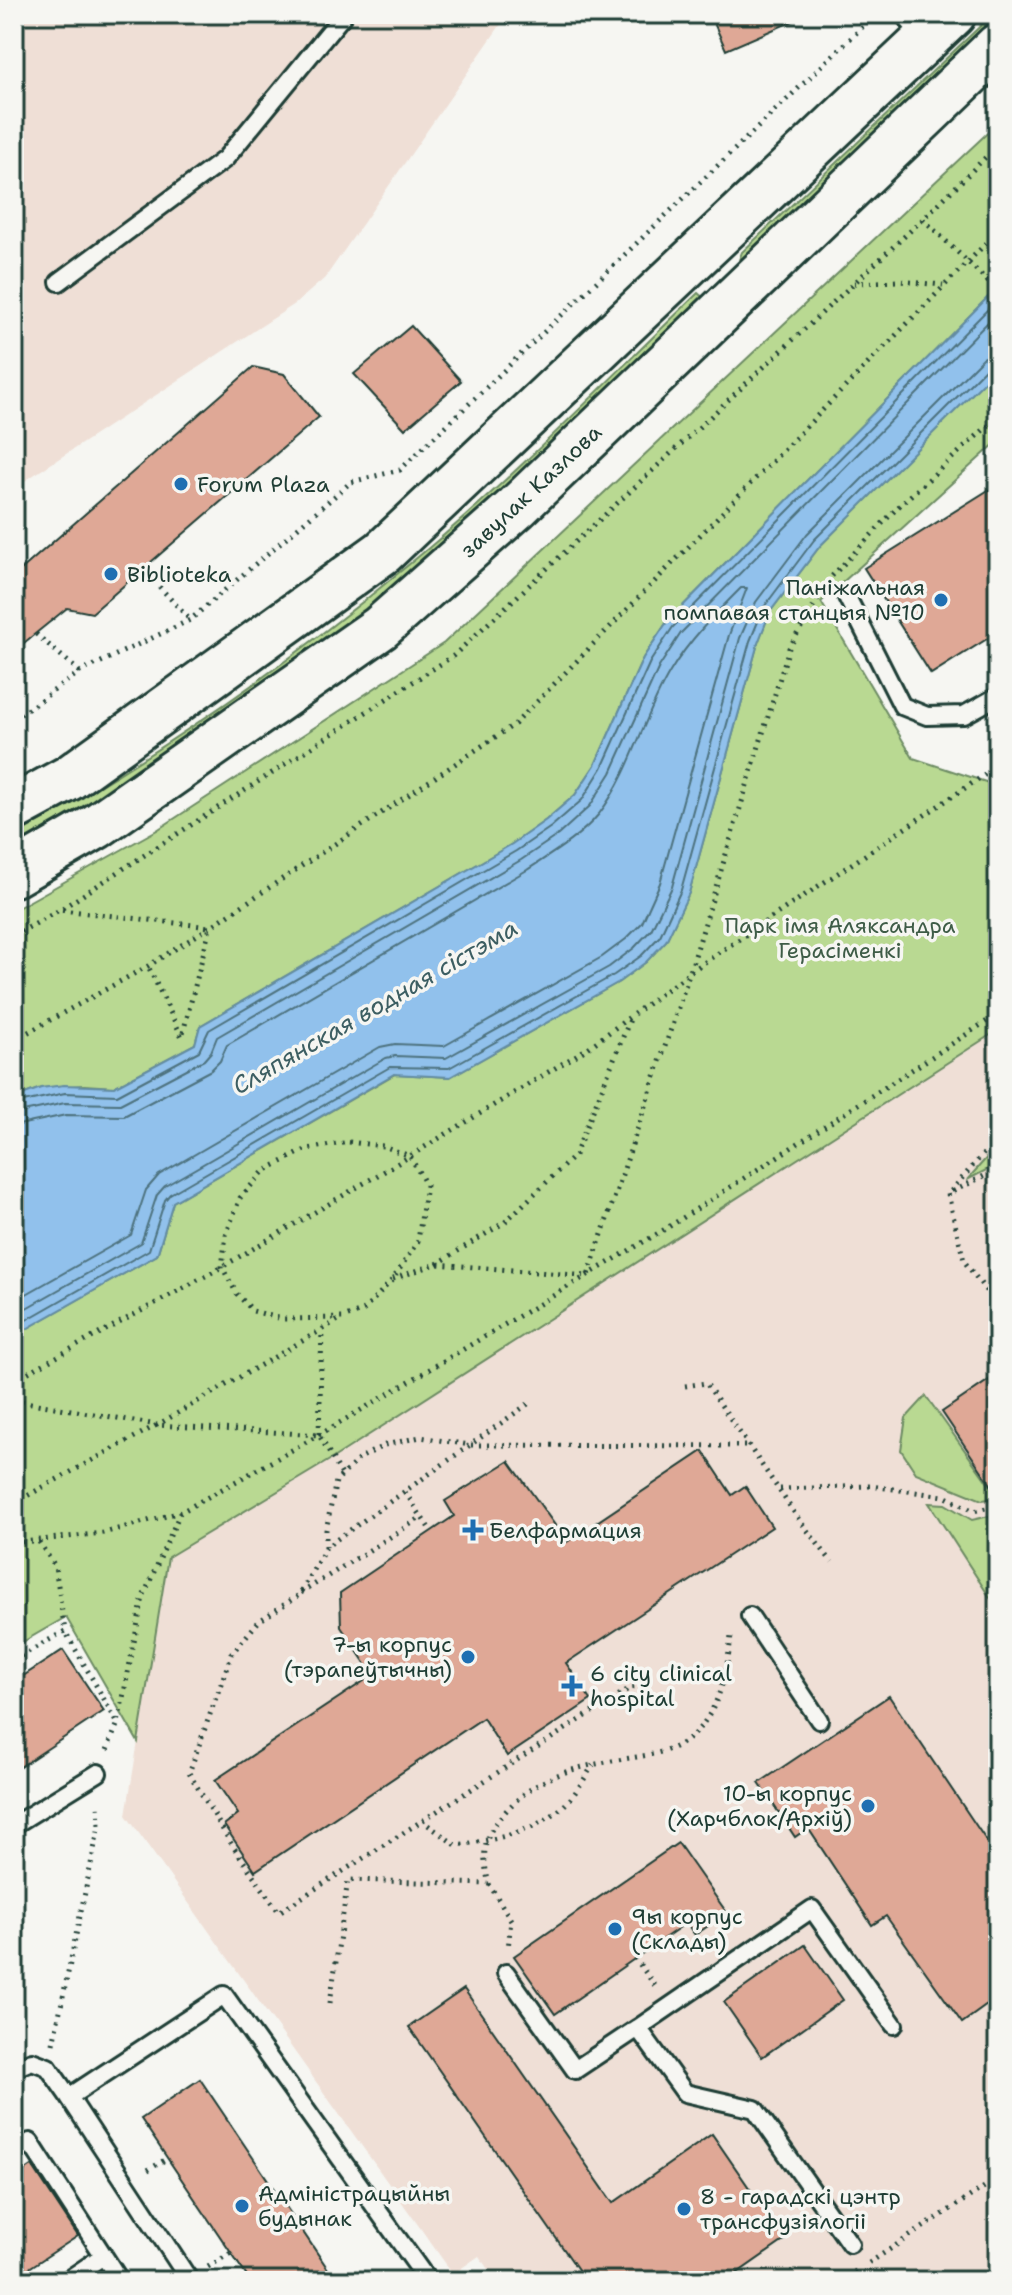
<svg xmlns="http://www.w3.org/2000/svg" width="1012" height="2295" font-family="'Shantell Sans',sans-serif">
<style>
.built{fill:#efdfd6}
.green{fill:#b9d992;stroke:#6c8b63;stroke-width:2}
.water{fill:#91c1ec;stroke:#638ca2;stroke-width:2}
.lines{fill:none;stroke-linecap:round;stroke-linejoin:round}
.shore{stroke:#4d727e;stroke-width:2}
.building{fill:#dfa896;stroke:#1f3d34;stroke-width:2}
.lane-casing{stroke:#1f3d34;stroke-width:22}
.secondary-casing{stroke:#1f3d34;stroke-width:50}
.path{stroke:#1f3d34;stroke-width:5;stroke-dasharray:2 6;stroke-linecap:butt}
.lane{stroke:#f6f6f2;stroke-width:16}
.secondary{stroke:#f6f6f2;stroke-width:44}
.poi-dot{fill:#1f6fb2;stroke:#f6f6f2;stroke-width:3}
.labels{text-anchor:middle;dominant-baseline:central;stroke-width:7;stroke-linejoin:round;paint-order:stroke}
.poi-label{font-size:22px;fill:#1f3d34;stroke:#f6f6f2;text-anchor:start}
.street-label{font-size:22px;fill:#1f3d34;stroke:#f6f6f2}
.park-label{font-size:22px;fill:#3e5c47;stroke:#f6f6f2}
.water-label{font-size:24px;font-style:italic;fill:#3c5e62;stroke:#f6f6f2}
</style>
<rect width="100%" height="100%" fill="#f6f6f2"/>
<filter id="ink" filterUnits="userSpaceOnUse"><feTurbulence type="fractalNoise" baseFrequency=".0125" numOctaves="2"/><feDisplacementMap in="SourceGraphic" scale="16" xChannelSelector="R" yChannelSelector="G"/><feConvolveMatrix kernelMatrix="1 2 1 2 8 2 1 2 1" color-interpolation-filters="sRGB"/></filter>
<g filter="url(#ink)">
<path class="built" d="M14 14H508L325 278 295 304 14 488Z
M998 1030V2281H496L479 2256 453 2274 126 1815 168 1557 333 1458Z"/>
<path class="green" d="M993 14H998V24L755 258 743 266 739 260 742 252Z
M998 123V287L667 622 643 658 595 765 575 795 546 820 512 844 200 1026 195 1044 114 1087 84 1085 41 1088 14 1098V910L157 830 444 643Z
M698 293 709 303 415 576 138 776 14 850V836C151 759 286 666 407 566 510 482 603 385 698 293Z
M998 368V441L821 602 913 758 998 786V1030L333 1458 168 1557 138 1742 66 1617 14 1647V1336L157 1255 173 1202 395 1074 450 1077 619 982 646 962 666 941 689 893 758 643 770 612 820 546Z
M998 1145V1164L967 1180Z
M926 1396 998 1497V1498L982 1500 916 1473 901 1450 906 1418Z
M929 1503 945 1504 972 1520 998 1514V1610Z"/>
<path class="water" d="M998 287V368L820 546 770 612 758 643 689 893 666 941 646 962 619 982 450 1077 394 1074 173 1202 157 1255 14 1336V1098L41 1088 64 1085 114 1087 195 1044 200 1026 512 844 546 820 575 795 595 765 643 658 667 622Z"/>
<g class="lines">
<path class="shore" d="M14 1104 65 1093 117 1095 199 1051 209 1030 516 851 551 827 582 800 602 768 650 662 673 627 998 299
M14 1114 65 1103 120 1104 204 1060 211 1052 217 1037 521 860 558 835 590 806 611 773 659 667 681 633 998 312
M14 1126 66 1115 124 1116 211 1070 220 1061 227 1045 527 870C551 854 580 837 599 814 632 771 643 717 670 672 689 640 715 614 741 588H747L729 635 660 883 642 923 626 939 602 957 444 1046 395 1044 380 1047 159 1175 146 1190 131 1235 14 1301
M14 1315 141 1243 157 1195 165 1186 386 1058 395 1056 446 1058 609 967 634 948 651 930 672 887 740 638 756 602 807 534 983 358 998 352
M14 1327 149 1250 165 1200 170 1194 390 1067 449 1068 614 975 641 956 660 936 681 890 750 641 764 607 814 540 989 365 998 363"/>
</g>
<path class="building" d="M710 14H809L726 50Z
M411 326 461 381 405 429 354 374Z
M253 367 284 374 319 417 92 613 67 608 14 651V576Z
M998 484V632L931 674 864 568Z
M998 1374V1495L942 1412Z
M703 1451 732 1495 745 1486 772 1527 566 1663 591 1700 507 1756 483 1718 255 1871 224 1825 238 1814 215 1780 373 1675 341 1627 340 1593 454 1516 445 1501 509 1461 567 1542Z
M63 1650 104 1711 14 1771V1682Z
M889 1696 998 1858V1997L962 2023 886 1916 872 1925 808 1828 795 1837 759 1783Z
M678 1843 727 1913 695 1935 686 1923 555 2014 514 1956Z
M805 1945 843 2000 762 2057 724 2002Z
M464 1989 613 2203 712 2134 785 2240 726 2281H586L409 2027Z
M200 2079 336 2281H250L141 2119Z
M32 2166 78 2236 14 2278V2178Z"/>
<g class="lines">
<g class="lane-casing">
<path id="lane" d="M903 14 925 39
M59 282 225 159 344 14
M847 597 902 706 927 716 964 715 998 696
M750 1616 819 1720
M14 1825 98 1773
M506 1973 575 2070 638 2028
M14 2068 32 2061 48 2067 69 2097
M14 2153 30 2142 120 2281
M850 2244 755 2109 685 2093 638 2028 812 1909 894 2025
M66 2281 103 2256
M190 2281 69 2097 224 1995 428 2281"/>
</g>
<g class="secondary-casing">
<path id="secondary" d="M14 808 69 778 383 552 953 14
M14 874 97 826 380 628 517 507 998 46"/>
</g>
<path class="path" d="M923 219 998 291
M854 283 898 281 943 285
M143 569 190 620
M832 576 901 504 998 417
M36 634 80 672
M14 719 80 672 190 620 351 482 400 470 876 14
M62 910 210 927 182 1037 148 966
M14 936 61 909 453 656 923 219 998 145
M14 1040 148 966 210 927 515 724 998 231
M349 1142 383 1146 410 1156 426 1185 418 1241 393 1279 364 1310 343 1318 282 1319 253 1311 237 1294 222 1267 226 1235 240 1198 264 1171 307 1149Z
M998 1169 948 1194 964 1261 998 1307
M951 1191 998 1137
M437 1264 505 1222 575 1155 631 1017
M393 1279 436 1264 588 1276 690 972 998 766
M14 1380 222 1267 410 1156 588 1048 690 972 789 648 820 595
M685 1386 706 1383 800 1521 832 1562
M14 1400 157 1425 342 1318
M528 1404 326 1547 299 1595 259 1621 232 1653 189 1773 232 1845 279 1912 630 1688 640 1687
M319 1434 322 1330
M780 1489 871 1486 944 1496 974 1511 998 1505
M405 1492 431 1531
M14 1503 157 1425 319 1435 342 1475
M39 1542 55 1566 65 1631
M14 1543 103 1533 181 1512 319 1435 667 1228 998 1014
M326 1547V1530L336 1481 360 1458 385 1445 420 1437 470 1445 750 1446
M301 1593 422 1517
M14 1660 65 1631 117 1722
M107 1750 118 1723 143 1597 180 1513
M428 1825 456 1845C497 1840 543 1831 571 1798 579 1788 586 1776 593 1765
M489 1884 511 1920 508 1949
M635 1958 656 1987
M330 2003 348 1880 489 1884C481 1852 483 1836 505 1812 539 1773 581 1766 630 1758 649 1755 671 1752 687 1740 719 1715 727 1673 731 1636
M53 2044 99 1826 98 1803
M148 2170 168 2158
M869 2263 998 2178
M208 2267 231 2253
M841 2281 860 2268"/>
<use href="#lane" class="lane"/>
<use href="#secondary" class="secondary"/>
</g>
</g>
<g class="poi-dot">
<circle cx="181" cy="484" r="8"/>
<circle cx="111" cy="574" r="8"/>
<circle cx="941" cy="600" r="8"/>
<path d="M469 1518h8v8h8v8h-8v8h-8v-8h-8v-8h8z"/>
<circle cx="468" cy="1657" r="8"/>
<path d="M568 1674h8v8h8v8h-8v8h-8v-8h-8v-8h8z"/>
<circle cx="868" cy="1806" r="8"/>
<circle cx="615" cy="1929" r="8"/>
<circle cx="242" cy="2206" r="8"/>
<circle cx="684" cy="2209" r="8"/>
</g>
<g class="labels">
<g class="poi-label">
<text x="197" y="484">Forum Plaza</text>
<text x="127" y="574">Biblioteka</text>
<text x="925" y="587" text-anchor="end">Паніжальная<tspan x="925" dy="25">помпавая станцыя №10</tspan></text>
<text x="489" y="1530">Белфармация</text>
<text x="452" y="1644" text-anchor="end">7-ы корпус<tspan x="452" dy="25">(тэрапеўтычны)</tspan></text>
<text x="590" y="1673">6 city clinical<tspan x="590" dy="25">hospital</tspan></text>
<text x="852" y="1793" text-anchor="end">10-ы корпус<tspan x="852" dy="25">(Харчблок/Архіў)</tspan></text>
<text x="631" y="1916">9ы корпус<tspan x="631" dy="25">(Склады)</tspan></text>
<text x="258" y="2193">Адміністрацыйны<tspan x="258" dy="25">будынак</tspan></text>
<text x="700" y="2196">8 - гарадскі цэнтр<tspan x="700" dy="25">трансфузіялогіі</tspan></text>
</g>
<g class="street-label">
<text transform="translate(531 491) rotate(-43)">завулак Казлова</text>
</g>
<g class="park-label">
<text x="840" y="925">Парк імя Аляксандра<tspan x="840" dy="25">Герасіменкі</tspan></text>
</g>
<g class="water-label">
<text transform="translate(375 1007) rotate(-30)">Сляпянская водная сістэма</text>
</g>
</g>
<rect width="1012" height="2295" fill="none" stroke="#f6f6f2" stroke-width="48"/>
<rect x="24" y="24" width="964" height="2247" fill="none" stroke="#1f3d34" stroke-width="3" filter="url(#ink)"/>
</svg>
